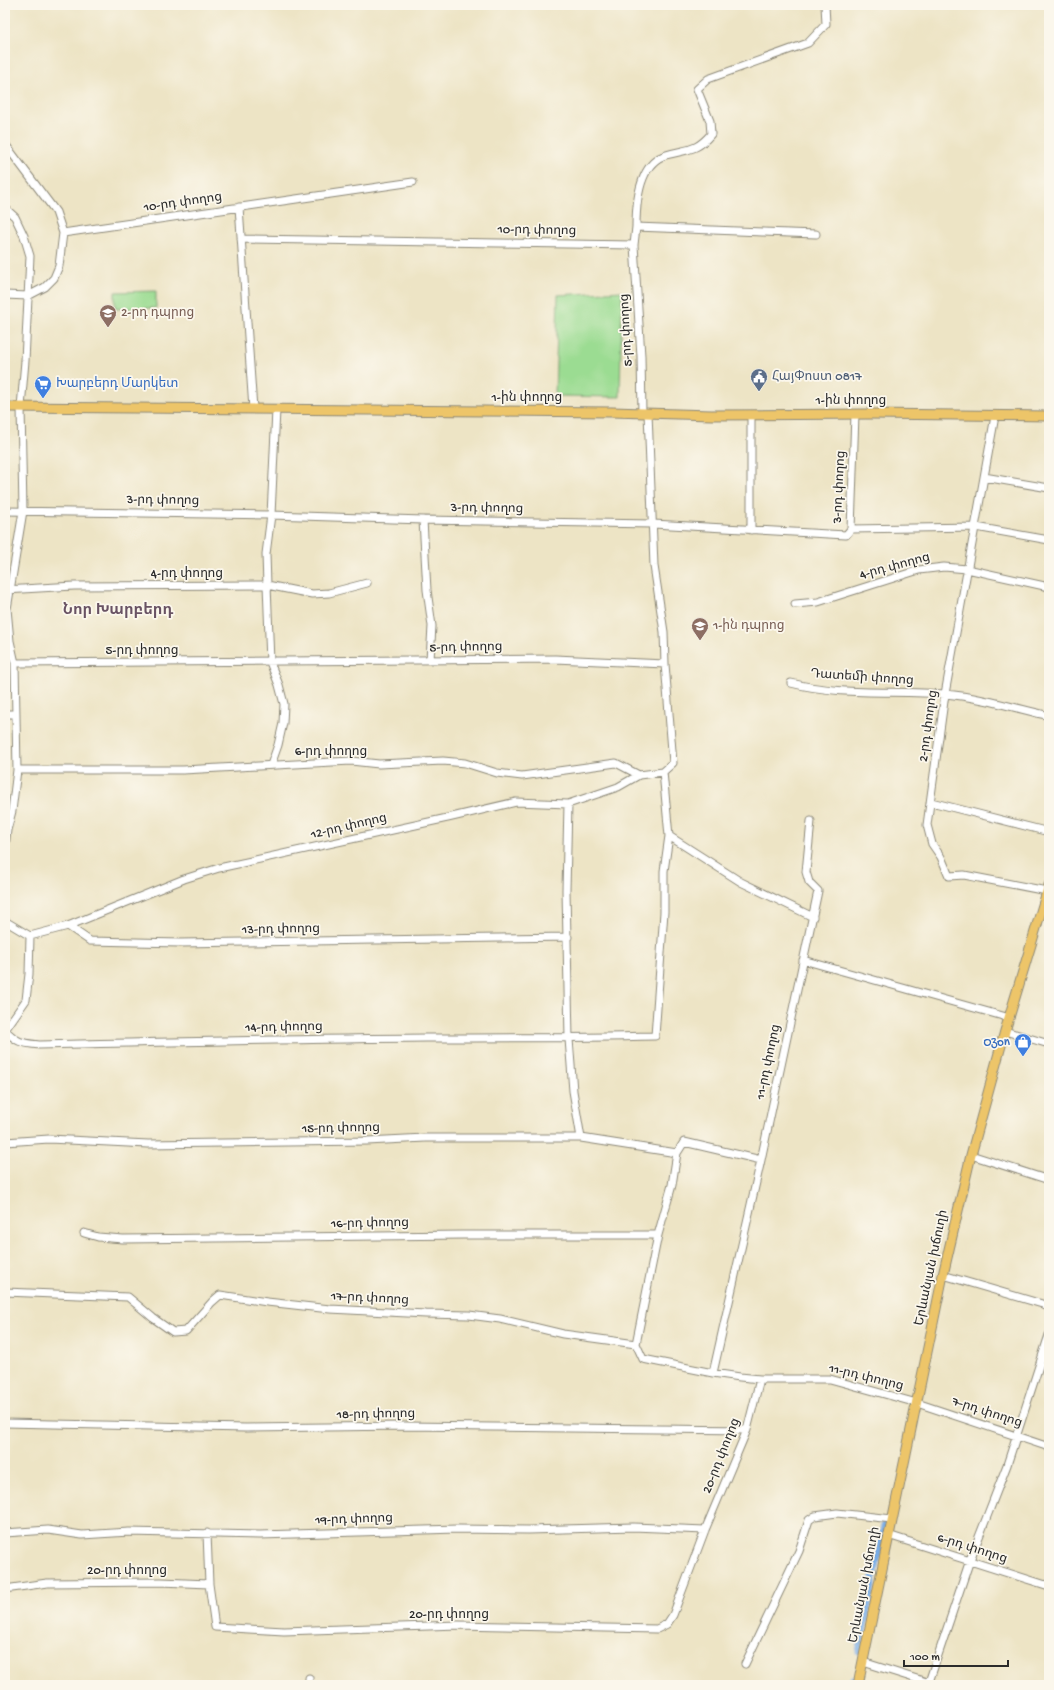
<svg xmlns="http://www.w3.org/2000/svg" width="1054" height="1690" font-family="'Gochi Hand','Noto Sans Armenian',sans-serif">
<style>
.green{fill:#9bdc92;stroke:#63845e}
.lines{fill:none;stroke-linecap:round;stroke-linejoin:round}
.canal{stroke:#78ace5;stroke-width:7}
.minor-casing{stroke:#8c8878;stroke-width:9}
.major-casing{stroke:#8c8878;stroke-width:11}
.minor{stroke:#fff;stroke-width:7}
.major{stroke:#edc569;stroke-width:9}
.labels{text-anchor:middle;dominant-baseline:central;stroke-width:3.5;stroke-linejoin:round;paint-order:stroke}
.street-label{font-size:13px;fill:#2b2b2b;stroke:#fbf7ec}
.education-label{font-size:13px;fill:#785e54;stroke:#fbf7ec;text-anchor:start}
.service-label{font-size:13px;fill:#4e5e75;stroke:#fbf7ec;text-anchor:start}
.shop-label{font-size:13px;fill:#366cbe;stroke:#fbf7ec;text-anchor:start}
.quarter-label{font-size:15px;font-weight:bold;fill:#695364;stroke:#fbf7ec}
</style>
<rect width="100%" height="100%" fill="#fbf7ec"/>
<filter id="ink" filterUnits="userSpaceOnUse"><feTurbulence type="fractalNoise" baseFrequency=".025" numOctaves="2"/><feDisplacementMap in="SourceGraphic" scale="8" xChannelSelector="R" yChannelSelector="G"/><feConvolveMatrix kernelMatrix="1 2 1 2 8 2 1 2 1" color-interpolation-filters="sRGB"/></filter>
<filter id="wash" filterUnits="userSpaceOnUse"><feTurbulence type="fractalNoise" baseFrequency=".012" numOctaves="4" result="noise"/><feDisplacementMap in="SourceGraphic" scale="16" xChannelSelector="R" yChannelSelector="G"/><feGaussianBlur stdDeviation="0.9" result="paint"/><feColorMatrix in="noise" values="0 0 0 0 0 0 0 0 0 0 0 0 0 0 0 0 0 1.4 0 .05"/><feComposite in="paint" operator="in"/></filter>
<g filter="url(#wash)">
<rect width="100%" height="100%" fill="#ede4c5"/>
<path class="green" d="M156 291V308L115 309V292Z
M622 291 620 397 555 396 558 295Z"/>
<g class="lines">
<path class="canal" d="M859 1652 885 1522
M852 1685 853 1679"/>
</g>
</g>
<g filter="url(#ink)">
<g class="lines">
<g class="minor-casing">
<path id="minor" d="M5 144 56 212 63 233 59 266 54 278 45 287 28 296 5 295
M239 207 253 409
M5 208 15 217 24 236 30 256 25 361 21 407 23 511 7 609 10 641 15 663 17 770 12 811 7 830 5 848
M636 227C636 204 639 163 666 155 687 149 696 152 711 134L710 121 697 89 708 79 808 43 826 24 825 5
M63 233 413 182
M241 239 634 245
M642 413 641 356 634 245 636 227 816 234
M995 416 945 694 927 825 932 844 941 857 949 876 964 875 1047 891
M984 477 1049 488
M5 511 271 515 423 520 653 524 846 535 851 529 855 414
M423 520 427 590 432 626 430 660
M851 529 976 527 1049 540
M751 530V415
M5 590 74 586 267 585 312 594 329 593 367 583
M795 604 818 602 919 570 944 567 967 569 1049 587
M15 663 555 659 665 664 664 632 654 566 648 413
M791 683C841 696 894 690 945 694 980 697 1015 708 1049 716
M5 714H16
M271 765 278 745 283 723 284 704 279 685 270 662 267 585 266 554 271 515 276 410
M17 770H183L351 761 379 764 443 761 465 763 497 773 522 776 616 763 639 775
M931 802 1049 832
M568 804 566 890 569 1039 573 1091 581 1138
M669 836 741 882 813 917
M5 921 30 936 68 926 184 879 219 868 452 817 516 802 568 804 618 787 639 775 663 772 673 763 665 664
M68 926 90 941 180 943 568 937
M30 936 29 974 26 1000 5 1030C18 1043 21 1043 39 1045 168 1042 297 1039 426 1038 502 1038 579 1038 655 1036L664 912V871L669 836 663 772
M803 960 1010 1018
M1005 1031 1049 1044
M5 1142 49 1139 148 1144 367 1141 425 1138H581L677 1153
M971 1155 1049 1180
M84 1233 98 1237 123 1239 463 1235H658
M943 1275 1049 1306
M5 1292 128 1297 153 1318 173 1332 186 1331 212 1302 220 1295 267 1302 330 1309 426 1314 469 1315 500 1319 563 1334 636 1344
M636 1344 643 1359 713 1373 740 1377 760 1379H830L917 1403 1049 1447
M636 1344 658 1235 672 1185 677 1153 684 1142 761 1160
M713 1373 761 1160 818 891 809 882 806 872 811 821
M5 1423 246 1428 404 1426 747 1430
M5 1533 48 1530 82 1535 129 1532 260 1535 457 1529 529 1530 633 1527 705 1530
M207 1533 209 1584
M888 1535 1049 1586
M5 1589 47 1583 161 1582 209 1584 215 1627 284 1631 458 1625 657 1629 667 1624 673 1615 705 1530 747 1430 760 1379
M863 1662 936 1685
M745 1664 799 1551 809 1520 815 1516 837 1513 892 1519
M309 1685V1678
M928 1685 970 1560 1007 1465 1049 1335"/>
</g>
<g class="major-casing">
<path id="major" d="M5 407 612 412 711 415 872 414 1049 416
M858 1685 943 1275 971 1155 1005 1031 1049 885"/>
</g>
<use href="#minor" class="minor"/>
<use href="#major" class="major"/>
</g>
</g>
<defs>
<g id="school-pin" transform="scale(0.9)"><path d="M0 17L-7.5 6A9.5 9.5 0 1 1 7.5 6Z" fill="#8d6e63" stroke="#fbf7ec"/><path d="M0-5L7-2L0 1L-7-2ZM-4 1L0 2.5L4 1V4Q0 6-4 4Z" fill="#fff"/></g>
<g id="civic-pin" transform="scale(0.9)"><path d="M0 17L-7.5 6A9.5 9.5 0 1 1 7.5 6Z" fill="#5c6f8a" stroke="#fbf7ec"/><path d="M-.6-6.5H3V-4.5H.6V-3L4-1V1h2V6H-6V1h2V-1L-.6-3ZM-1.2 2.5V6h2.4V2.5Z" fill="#fff"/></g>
<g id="supermarket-pin" transform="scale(0.9)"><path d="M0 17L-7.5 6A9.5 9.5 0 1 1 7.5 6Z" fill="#3f7fe0" stroke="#fbf7ec"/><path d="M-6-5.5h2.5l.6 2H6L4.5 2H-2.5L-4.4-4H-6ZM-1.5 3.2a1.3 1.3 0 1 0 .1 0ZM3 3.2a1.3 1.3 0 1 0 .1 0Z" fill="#fff"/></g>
<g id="shop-pin" transform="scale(0.9)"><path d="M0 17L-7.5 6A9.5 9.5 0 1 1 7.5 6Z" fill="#3f7fe0" stroke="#fbf7ec"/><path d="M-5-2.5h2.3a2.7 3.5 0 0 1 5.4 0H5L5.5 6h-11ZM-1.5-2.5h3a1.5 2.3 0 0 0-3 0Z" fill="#fff"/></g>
</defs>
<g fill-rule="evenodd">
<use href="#school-pin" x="108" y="313"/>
<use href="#civic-pin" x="759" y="377"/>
<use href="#supermarket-pin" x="43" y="384"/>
<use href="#school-pin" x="700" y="626"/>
<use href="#shop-pin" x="1023" y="1042"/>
</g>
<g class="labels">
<g class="street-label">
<text transform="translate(183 203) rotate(-8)">10-րդ փողոց</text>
<text transform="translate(537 231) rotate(1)">10-րդ փողոց</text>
<text transform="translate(627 330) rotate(-93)">5-րդ փողոց</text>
<text x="527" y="398">1-ին փողոց</text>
<text x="851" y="401">1-ին փողոց</text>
<text transform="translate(840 487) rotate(-87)">3-րդ փողոց</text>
<text transform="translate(163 501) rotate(1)">3-րդ փողոց</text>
<text transform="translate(487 509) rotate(1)">3-րդ փողոց</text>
<text transform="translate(895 567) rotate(-15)">4-րդ փողոց</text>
<text x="187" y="574">4-րդ փողոց</text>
<text transform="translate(466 648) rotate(-1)">5-րդ փողոց</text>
<text x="142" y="651">5-րդ փողոց</text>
<text transform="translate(862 678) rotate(4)">Դատեմի փողոց</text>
<text transform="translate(929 726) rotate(-82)">2-րդ փողոց</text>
<text x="331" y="752">6-րդ փողոց</text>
<text transform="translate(349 827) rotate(-13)">12-րդ փողոց</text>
<text transform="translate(281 930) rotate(-1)">13-րդ փողոց</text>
<text transform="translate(284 1028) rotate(-1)">14-րդ փողոց</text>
<text transform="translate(769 1062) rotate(-78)">11-րդ փողոց</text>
<text transform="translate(341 1129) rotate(-1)">15-րդ փողոց</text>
<text transform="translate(370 1224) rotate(-1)">16-րդ փողոց</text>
<text transform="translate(932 1268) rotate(-78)">Երևանյան խճուղի</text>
<text transform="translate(370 1299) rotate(3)">17-րդ փողոց</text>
<text transform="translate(866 1378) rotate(14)">11-րդ փողոց</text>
<text transform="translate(987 1413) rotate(18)">7-րդ փողոց</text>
<text transform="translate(376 1415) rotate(-1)">18-րդ փողոց</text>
<text transform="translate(722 1456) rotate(-68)">20-րդ փողոց</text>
<text transform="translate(354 1520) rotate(-2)">19-րդ փողոց</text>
<text transform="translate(972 1549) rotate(18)">6-րդ փողոց</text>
<text x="127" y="1571">20-րդ փողոց</text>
<text transform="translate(865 1585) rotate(-79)">Երևանյան խճուղի</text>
<text x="449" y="1615">20-րդ փողոց</text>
</g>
<g class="education-label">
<text x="121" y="313">2-րդ դպրոց</text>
<text x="713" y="626">1-ին դպրոց</text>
</g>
<g class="service-label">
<text x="772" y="377">ՀայՓոստ 0817</text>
</g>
<g class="shop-label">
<text x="56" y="384">Խարբերդ Մարկետ</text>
<text x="1010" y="1042" text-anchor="end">Ozon</text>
</g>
<g class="quarter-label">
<text x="118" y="611">Նոր Խարբերդ</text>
</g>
</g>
<rect width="1054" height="1690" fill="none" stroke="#fbf7ec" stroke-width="20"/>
<path d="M904 1660v6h104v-6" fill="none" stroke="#2b2b2b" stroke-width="2"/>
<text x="910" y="1660" font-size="12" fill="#2b2b2b" stroke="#fbf7ec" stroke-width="3" paint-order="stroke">100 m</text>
</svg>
